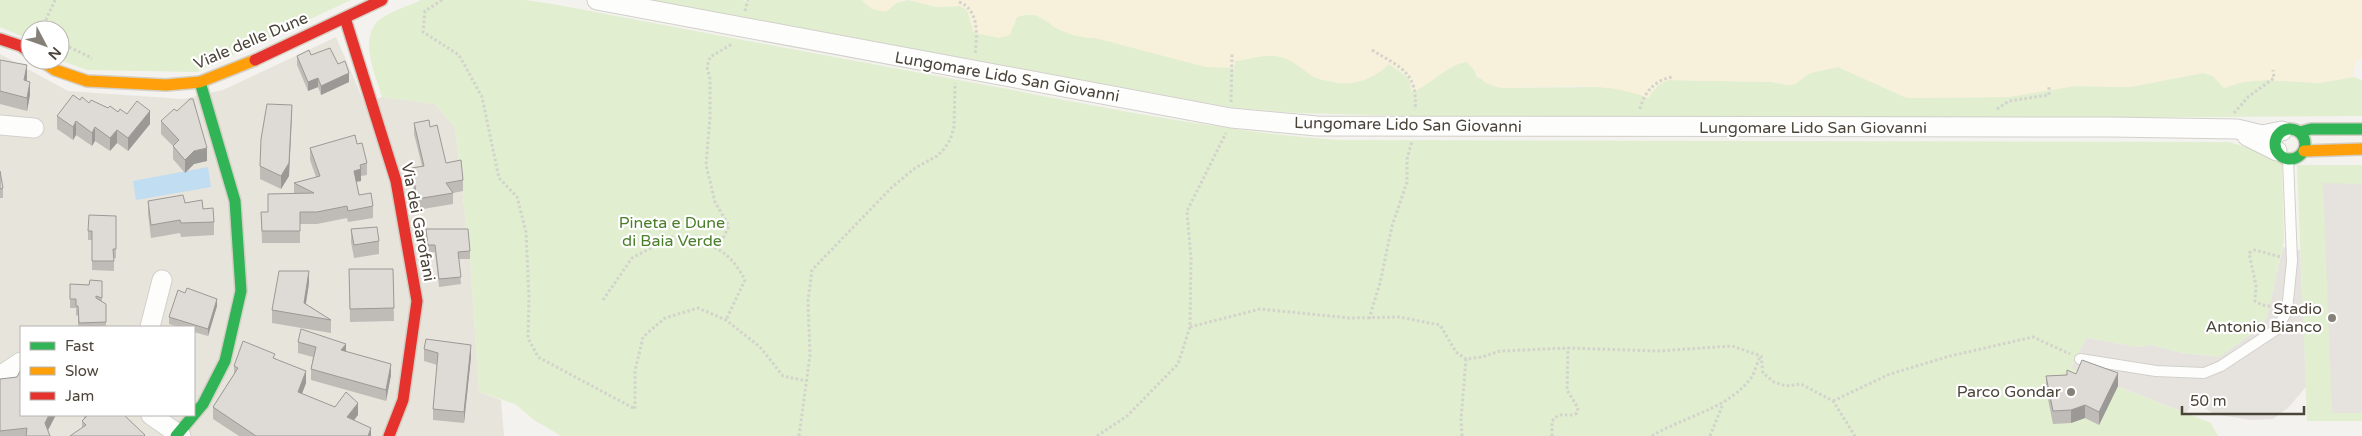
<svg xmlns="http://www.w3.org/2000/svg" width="2362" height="436" font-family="'Varela Round',sans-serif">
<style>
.residential{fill:#e7e4dc;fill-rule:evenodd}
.green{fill:#e1eecf}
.sand{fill:#f7f0da}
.parking{fill:#e6e3df}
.water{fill:#c0ddf1}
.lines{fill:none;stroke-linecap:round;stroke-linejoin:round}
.lane-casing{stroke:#d2d0cb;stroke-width:12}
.street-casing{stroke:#d2d0cb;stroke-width:21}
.fast-casing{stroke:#d3cfc5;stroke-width:14}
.slow-casing{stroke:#d3cfc5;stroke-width:14}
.jam-casing{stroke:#d3cfc5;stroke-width:14}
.path{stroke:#d3d2cc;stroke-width:3;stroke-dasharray:2.5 2.5;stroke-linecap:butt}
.lane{stroke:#fdfdfc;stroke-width:10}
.street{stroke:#fdfdfc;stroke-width:19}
.fast{stroke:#30b455;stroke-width:11}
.slow{stroke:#ff9f0a;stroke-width:11}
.jam{stroke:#e5322d;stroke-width:11}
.wall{fill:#bfbcb8}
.shaded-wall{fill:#9b9996}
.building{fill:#dedbd6;stroke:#9b9996}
.poi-dot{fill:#868178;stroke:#fff;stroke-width:2}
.labels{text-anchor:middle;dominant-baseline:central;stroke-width:4.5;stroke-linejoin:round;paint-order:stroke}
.street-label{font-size:16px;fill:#4b4439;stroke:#fff}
.park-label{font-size:16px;fill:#4a7f2a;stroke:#fff}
.poi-label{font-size:16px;fill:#4b4439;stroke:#fff;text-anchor:end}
</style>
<rect width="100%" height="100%" fill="#f4f2ee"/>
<path class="residential" d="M336 37 365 104 382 97 435 104 455 127 470 259 479 392 501 400 504 436H0V54L68 91 183 99 223 90ZM21 327H194V415H21Z"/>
<path class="green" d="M0 0H351L197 72 87 70 60 60V30H30V40L0 27Z
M421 0H525L553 4C699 32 845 59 991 86 1108 108 1222 132 1340 140L2229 142 2271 155 2282 163 2284 241 2267 317 2257 330 2219 357 2182 353 2151 345 2137 347 2086 338 2071 368 2211 423 2218 436H561L534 420 515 404 479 392 470 259 455 127 435 104 382 97C376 77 358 38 379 20 391 11 408 6 421 0Z
M650 0H742L748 2 750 0H862L872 9 909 0 936 7 960 6 967 10 974 33 1014 26 1016 18C1025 13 1036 14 1046 19 1049 21 1050 25 1054 27 1067 33 1081 38 1095 38L1234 68 1235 61C1251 59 1264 53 1281 57 1295 60 1302 69 1314 77 1318 79 1324 80 1329 81 1352 87 1372 80 1389 64L1409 78 1412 92C1430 85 1450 63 1467 62L1473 68 1477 77 1502 88 1608 87 1629 90 1648 98 1658 85 1668 80 1771 82 1789 85 1795 84 1810 73 1838 67 1907 98 2008 97 2075 86 2130 87 2203 73 2214 76 2224 88 2243 82 2267 80 2319 83 2353 77 2362 80V116L1984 118 1415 116 1295 113 1229 107Z
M2297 165H2362V421H2307Z"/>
<path class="sand" d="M862 0H906L899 1 886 12 872 9Z
M909 0H2362V60L2356 59 2353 77 2319 83 2267 80 2243 82 2224 88 2213 76 2203 73 2130 87 2075 86 2008 97 1907 98 1838 67 1810 73 1795 84 1789 85 1771 82 1668 80 1658 85 1648 98C1605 80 1548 88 1502 88 1476 83 1483 76 1466 62 1450 63 1430 85 1412 92L1409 78 1389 64C1372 80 1353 87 1329 81 1324 80 1318 79 1314 77 1302 70 1295 61 1281 57 1265 53 1251 59 1235 61L1234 68 1205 67 1095 38C1084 38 1075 36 1065 32 1048 26 1036 6 1016 18L1010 35 999 38 974 33 967 10 960 6 936 7Z"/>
<path class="parking" d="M2323 183 2362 184V413H2332Z
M2283 247 2300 250 2306 387 2288 408 2273 419 2251 420 2214 414 2194 401 2186 413 2071 368 2086 338 2137 347 2151 345 2182 353 2219 357 2257 330 2267 317Z"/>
<path class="water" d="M208 167 211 187 136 200 133 181Z"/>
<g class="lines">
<g class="lane-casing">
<path id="lane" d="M2080 359 2156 371 2204 373 2221 366 2277 329 2287 311 2292 261 2288 159"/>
</g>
<g class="street-casing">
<path id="street" d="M597 0 1231 118 1317 126 2110 127 2237 129 2262 135 2282 131
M0 125 34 128
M2247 136 2277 151
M150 327 162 280
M0 376 21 362
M151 415 181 436"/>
</g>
<g class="fast-casing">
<path id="fast" d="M2275 144a15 15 0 1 1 30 0a15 15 0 1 1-30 0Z
M2300 132 2311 129H2362
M176 436 203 404 225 361 241 291 235 201 200 82"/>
</g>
<g class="slow-casing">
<path id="slow" d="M40 60 55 70 87 81 166 85 200 82 255 60
M2304 151 2362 149"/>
</g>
<g class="jam-casing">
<path id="jam" d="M345 18 396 181 417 301 403 400 389 436
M0 39 21 46 30 53
M255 60 382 0"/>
</g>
<path class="path" d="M442 0 425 11 423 32 459 55 482 97 499 178 517 197 526 232 529 299 528 338 538 357 635 409V371L643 337 665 318 698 308 726 320 760 347 783 376 806 381
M959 2C980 10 977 37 975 55
M745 11 748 0
M46 30 45 22 55 0
M60 43 88 56 92 59
M1372 50C1401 68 1418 72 1415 110
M1231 102 1232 52
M1640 109C1644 92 1656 79 1673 77
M1997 109 2009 101 2049 95V86
M2234 113 2248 97 2274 78 2273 70
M719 247 729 226 715 202 706 165 710 117V79L707 67 710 57 732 44
M603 300 632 258 672 237C710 246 725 243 745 280L726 320
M2275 307 2262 305 2255 301 2256 285 2249 253 2255 250 2281 257
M1369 319 1380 283 1392 226 1407 182V159L1412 141
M1190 327 1260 309 1349 318 1399 317 1440 325 1456 352 1466 359
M1833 401 1890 374 1950 356 2033 337 2070 354
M799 436 810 355 808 301 812 270 891 188 915 168 937 156 944 149 950 140 954 127 955 83
M1097 436 1127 416 1178 364 1190 327 1191 259 1187 211 1226 133
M1462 436 1461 419 1466 359 1482 357 1500 351 1568 348 1658 351 1732 346 1761 356 1763 373 1774 382 1786 386 1801 384 1833 401 1855 436
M1552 436V421C1562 409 1567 419 1577 413L1578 408 1567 390 1568 348
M1652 436C1684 416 1727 410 1751 378 1755 372 1757 363 1760 357
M1710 436 1723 404"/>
<use href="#lane" class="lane"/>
<use href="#street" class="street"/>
<use href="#fast" class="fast"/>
<use href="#slow" class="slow"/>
<use href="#jam" class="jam"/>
</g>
<path class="wall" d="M311 55 338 64 349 82 321 95 318 87 308 91 297 65V56Z
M0 60 27 78V81L30 95 27 111 0 104Z
M80 100 127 114 150 124 128 151 117 143 110 151 95 141 92 146 76 135 73 140 57 129V116Z
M292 118 289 176 281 189 260 179V166Z
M161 121 207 161 194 164 185 173 173 159V146L161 134Z
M414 123 430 127 446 163 463 180V191L453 193V204L417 210 412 179V168L422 166 414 134Z
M357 144 367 163V175L361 176V181L356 182 359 195 373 206V218L348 222 347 218 317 224H300V243H262L261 212H268L294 193V183L316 177 310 160V148Z
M0 171 3 188V198H0Z
M148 201 185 203 203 209 214 222V235L181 237 180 233 151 238 148 214Z
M116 216V258H114V271L92 270V240H88V231Z
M351 229 379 241V254L354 258 351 242Z
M426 229 470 251V259H459L461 284 439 287 435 252 428 253Z
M349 269H393L394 321 350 322Z
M102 281V302L106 304V327H78V315L76 316V308H70V284L89 285Z
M309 283 306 304 331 320V333L272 323V310Z
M185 293 217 306 208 336 194 332V327H180L169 324V317Z
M298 342 346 352 391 375 386 401 311 380V369L313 357 298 353Z
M424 349 471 357 464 423 433 420V409L437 365 424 361Z
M275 358 306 383 302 394 335 407 358 415 354 420 368 436H239L213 419V407L234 374V366Z
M2076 374 2118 386 2099 425 2085 418 2071 423 2053 424 2046 389V376Z
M17 377 48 430 50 436H0V379Z
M84 415H124L145 436 82 428V421L84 418Z"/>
<path class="shaded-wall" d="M27 65V78L24 94V80Z
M349 73V82L321 95V86Z
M318 78V87L308 91V82Z
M30 82V95L27 111V98Z
M292 105 289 176 281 189V176Z
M150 111V124L128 151V138Z
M76 121V135L73 140V127Z
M95 127V141L92 146V133Z
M117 130V143L110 151V138Z
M207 148V161L194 164 185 173V160L194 151Z
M361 169V181L354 182V171Z
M309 271V283L304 315V303Z
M217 299V306L208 336V329Z
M346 344V355L341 350Z
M471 345V357L464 423V412Z
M195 352V361L194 364V355Z
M391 364V375L386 401V390Z
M306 371V383L298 404V392Z
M2118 373V386L2099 425V412Z
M358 403V415L347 429V417Z
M2085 405V418L2071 423V410Z
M49 415H56L45 436V423Z
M371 428V436H368Z"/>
<path class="building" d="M330 48 338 64 345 61 349 73 321 86 318 78 308 82 297 56 309 50 311 55Z
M0 60 27 65 24 80 30 82 27 98 0 91Z
M73 95 80 100 82 97 89 103 91 100 108 108 110 106 118 112 120 109 127 114 137 101 150 111 128 138 117 130 110 138 95 127 92 133 76 121 73 127 57 116Z
M190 99H193L207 148 194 151 185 160 173 146 179 140 161 121 174 109 177 111Z
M267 104 292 105 289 163 281 176 260 166 261 139Z
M429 120 430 127 437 125 446 163 461 160 463 180 446 183 453 193 417 199 412 168 424 166 414 123Z
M355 135 357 144 362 143 367 163 360 165 361 169 354 171 359 195 371 193 373 206 348 211 347 206 317 212H300V231H262L261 212H268V194L314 193 294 183 320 176 310 148Z
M0 171 3 188 0 189Z
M183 195 185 203 202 200 203 209 213 208 214 222 181 223 180 220 151 225 148 201Z
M89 215 116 216V249H113L114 261H92V231H88Z
M377 227 379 241 354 245 351 229Z
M426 229H468L470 251 458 252 461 277 439 279 435 245H428Z
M349 269H393L394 308 350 309Z
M279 271H309L304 303 331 320 272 310Z
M90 280 102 281V298L96 296V298L106 304V322L79 323 78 306H76V299H70V284L89 285Z
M187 288 217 299 208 329 169 317 178 290 185 293Z
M301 329 346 344 341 350 391 364 386 390 311 369 316 347 298 342Z
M426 339 471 345 464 412 433 409 438 353 424 349Z
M243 341 275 354 273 358 306 371 298 392 335 407 346 392 358 403 347 417 371 428 368 436H256L213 407 238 368 234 366Z
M2082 360 2118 373 2099 412 2085 405 2071 410 2053 411 2046 376 2067 375V370L2076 374Z
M21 369V415H49L45 423 50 436H26L27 428 0 431V379L17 377Z
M86 415H124L145 435 144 436H70L86 425 82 421 87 416Z"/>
<g class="poi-dot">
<circle cx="2332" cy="318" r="5"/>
<circle cx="2071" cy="392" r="5"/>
</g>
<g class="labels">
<g class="street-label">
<text transform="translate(251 41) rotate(-23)">Viale delle Dune</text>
<text transform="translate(1007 77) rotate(10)">Lungomare Lido San Giovanni</text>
<text transform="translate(1408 125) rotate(1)">Lungomare Lido San Giovanni</text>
<text x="1813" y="128">Lungomare Lido San Giovanni</text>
<text transform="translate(418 222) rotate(79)">Via dei Garofani</text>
</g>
<g class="park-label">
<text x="672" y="223">Pineta e Dune<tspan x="672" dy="18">di Baia Verde</tspan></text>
</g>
<g class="poi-label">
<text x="2322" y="309">Stadio<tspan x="2322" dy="18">Antonio Bianco</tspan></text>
<text x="2061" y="392">Parco Gondar</text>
</g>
</g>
<rect x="20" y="326" width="175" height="90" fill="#ffffff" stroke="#b7b4b0"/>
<rect x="30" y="342" width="25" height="8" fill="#30b455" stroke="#b7b4b0"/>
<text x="65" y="351" font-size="15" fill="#4b4439">Fast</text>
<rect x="30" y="367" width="25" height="8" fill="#ff9f0a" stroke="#b7b4b0"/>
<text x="65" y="376" font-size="15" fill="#4b4439">Slow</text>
<rect x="30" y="392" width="25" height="8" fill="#e5322d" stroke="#b7b4b0"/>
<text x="65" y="401" font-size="15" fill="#4b4439">Jam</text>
<g transform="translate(45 45) rotate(131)"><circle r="24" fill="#ffffff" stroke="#b7b4b0"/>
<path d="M0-4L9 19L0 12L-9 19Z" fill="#868178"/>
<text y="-8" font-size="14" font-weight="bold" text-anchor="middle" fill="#4b4439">N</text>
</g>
<path d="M2182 406v8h122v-8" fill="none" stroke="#4b4439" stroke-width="2.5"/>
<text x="2190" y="406" font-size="15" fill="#4b4439" stroke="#ffffff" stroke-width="4" paint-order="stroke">50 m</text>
</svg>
